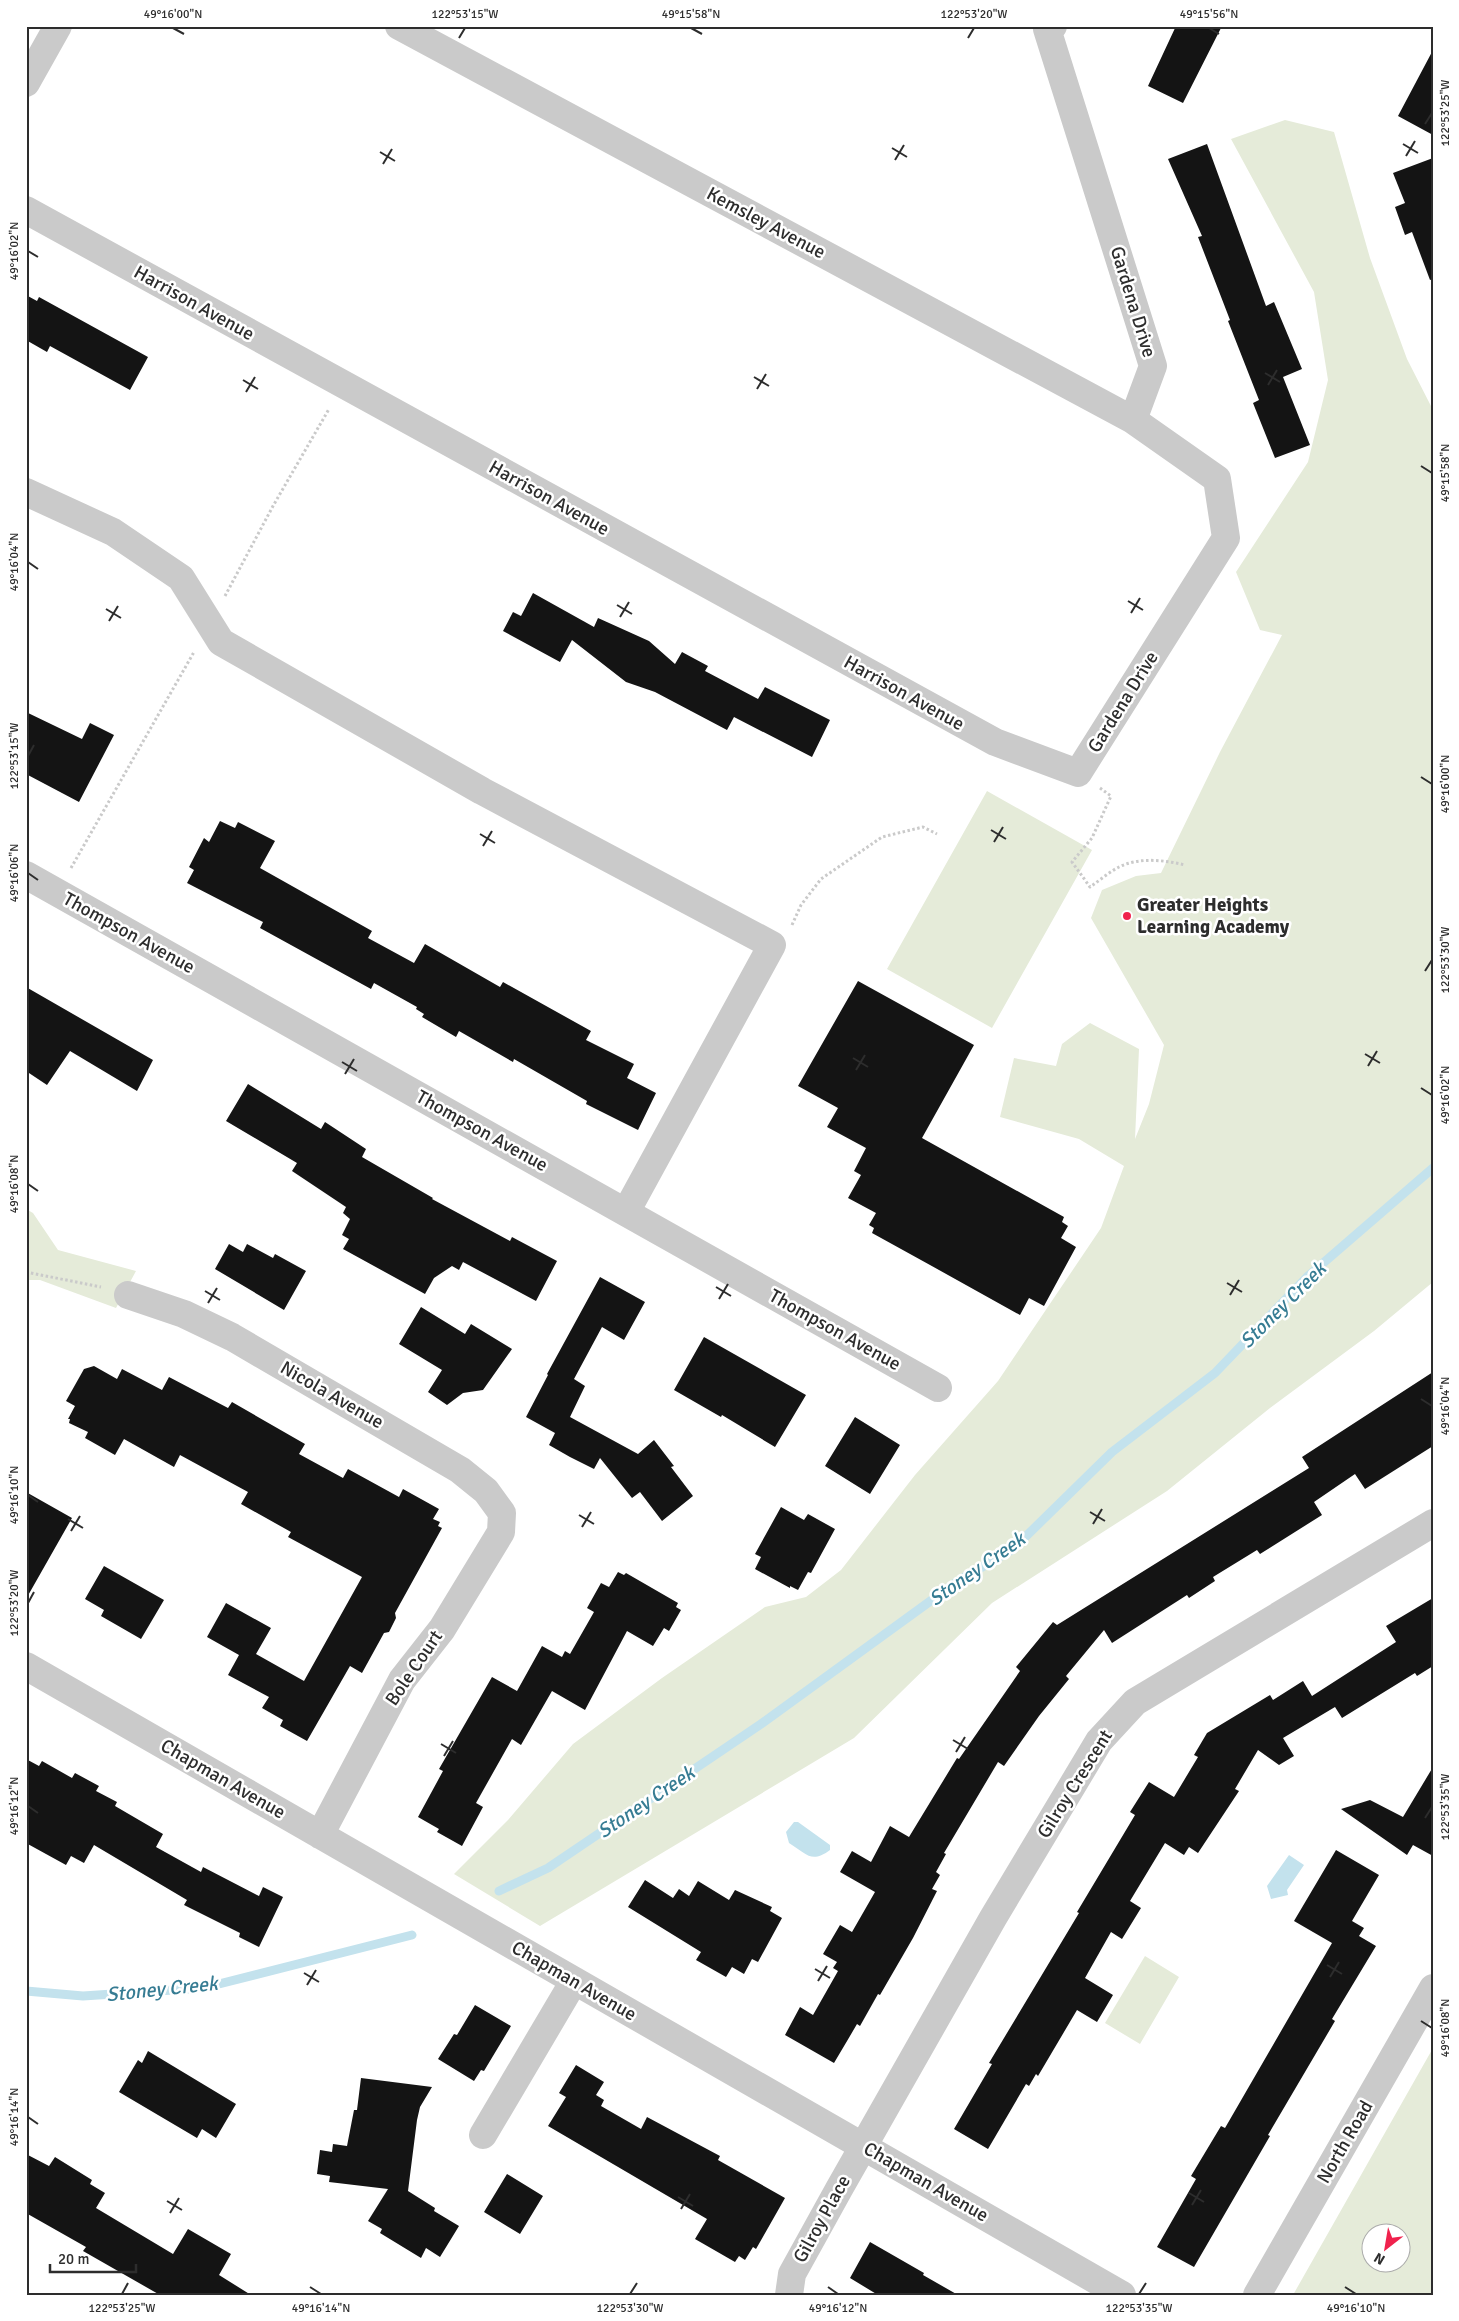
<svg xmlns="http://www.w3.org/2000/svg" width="1459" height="2321" font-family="Signika,sans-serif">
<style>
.green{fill:#e5ebd9;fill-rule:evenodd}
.water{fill:#c3e2ed}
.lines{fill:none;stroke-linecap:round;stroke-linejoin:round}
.stream{stroke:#c3e2ed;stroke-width:9}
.building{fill:#141414}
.path{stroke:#cacaca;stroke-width:3;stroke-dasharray:2.5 2.5;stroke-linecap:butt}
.minor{stroke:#cacaca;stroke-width:28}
.ticks{fill:none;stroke:#2d2d2d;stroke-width:2}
.poi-dot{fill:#f0224d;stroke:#fff;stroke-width:2}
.labels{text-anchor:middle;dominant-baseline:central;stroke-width:5;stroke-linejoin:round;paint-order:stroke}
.street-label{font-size:19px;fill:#2d2d2d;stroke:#fff}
.poi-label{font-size:19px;font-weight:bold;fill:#2d2d2d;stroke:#fff;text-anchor:start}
.water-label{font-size:20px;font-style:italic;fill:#367c93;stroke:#fff}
.neatline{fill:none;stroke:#2d2d2d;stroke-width:2}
.ticks-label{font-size:12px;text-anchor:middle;fill:#2d2d2d}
</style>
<rect width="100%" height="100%" fill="#fff"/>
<path class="green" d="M1285 120 1334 132 1370 258 1407 359 1433 410V1282L1374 1331 1270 1408 1167 1491 992 1603 854 1738 540 1926 454 1874 508 1820 573 1744 662 1678 765 1607 806 1597 841 1570 915 1475 998 1381 1101 1228 1124 1166 1079 1139 1000 1117 1014 1058 1056 1066 1062 1044 1090 1023 1139 1049 1135 1139 1149 1104 1164 1045 1091 918 1102 890 1136 876 1161 873 1220 752 1282 635 1260 630 1236 572 1308 462 1328 380 1314 292 1231 139Z
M987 791 1092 850 992 1028 887 969Z
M26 1209 33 1213 58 1250 136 1271 116 1308 40 1280H26Z
M1145 1956 1179 1977 1140 2044 1105 2023Z
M1433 2048V2295H1293ZM1372 2234H1402V2264H1372Z"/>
<path class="water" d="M794 1822H798L830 1845V1850C811 1864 807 1854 789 1843L786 1832Z
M1289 1855 1304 1865 1287 1890 1288 1895 1271 1899 1267 1886Z"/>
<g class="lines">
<path class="stream" d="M499 1891 548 1868 761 1724 958 1581 1013 1549 1112 1452 1215 1373 1307 1277 1433 1168
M26 1991 83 1996 203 1988 412 1935"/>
</g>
<path class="building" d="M1176 26H1222L1183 103 1148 86Z
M1433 50V135L1398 116Z
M1207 144 1266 306 1274 302 1302 369 1283 377 1310 445 1275 458 1253 403 1259 400 1228 321 1230 320 1198 237 1202 236 1168 159Z
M1433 158V279L1430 280 1412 232 1405 235 1395 207 1405 203 1393 173Z
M26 295 37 301 39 297 148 357 130 390 50 346 47 352 26 340Z
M533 593 594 627 598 618 649 641 675 664 682 652 708 666 705 671 758 699 765 687 830 720 812 757 734 717 727 730 655 692 626 682 572 640 560 662 503 631 513 612 521 616Z
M26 712 82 739 90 723 114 735 79 802 26 774Z
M220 821 235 828 238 822 275 841 260 868 372 931 368 938 414 963 425 944 500 987 503 982 591 1031 586 1040 634 1064 627 1078 656 1093 638 1130 586 1104 587 1101 514 1059 513 1062 459 1031 456 1037 422 1017 424 1014 416 1009 417 1007 374 983 371 989 260 928 263 922 187 883 194 870 189 867 204 838 209 842Z
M858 981 974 1045 922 1138 1064 1217 1062 1222 1068 1226 1061 1238 1076 1247 1044 1306 1029 1298 1020 1315 930 1265 872 1233 874 1228 869 1225 876 1213 848 1198 861 1175 854 1171 866 1148 827 1127 838 1108 798 1086Z
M26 987 153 1060 137 1091 70 1051 47 1085 26 1071Z
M248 1084 321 1129 325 1122 366 1149 362 1157 433 1198 432 1199 510 1241 512 1237 557 1261 536 1301 463 1262 459 1270 452 1266 434 1278 425 1294 343 1249 349 1239 342 1235 350 1219 343 1213 346 1207 292 1171 297 1163 226 1121Z
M229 1244 243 1252 247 1244 273 1258 275 1254 306 1271 284 1310 215 1269Z
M600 1277 645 1302 624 1340 602 1327 574 1379 585 1386 570 1417 638 1454 654 1440 674 1466 671 1467 693 1496 662 1521 640 1492 632 1498 600 1458 594 1469 570 1457 549 1445 555 1433 526 1417 548 1375 547 1374Z
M421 1307 465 1334 471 1324 512 1349 483 1390 463 1393 447 1405 428 1392 442 1370 399 1344Z
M704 1337 806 1395 775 1447 722 1415 721 1417 674 1390Z
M94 1366 117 1379 122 1369 162 1390 169 1377 228 1408 232 1402 305 1444 299 1454 343 1478 348 1469 399 1497 403 1489 439 1509 433 1519 440 1522 438 1526 442 1528 395 1613 396 1618 389 1632 384 1633 362 1673 350 1666 307 1741 280 1726 283 1720 262 1708 269 1697 228 1675 239 1655 207 1637 226 1603 271 1628 256 1654 304 1681 362 1577 288 1537 291 1532 241 1504 248 1492 180 1455 174 1467 124 1439 115 1455 85 1438 88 1432 69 1423 70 1419H68L75 1406 66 1401 84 1369Z
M1433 1372V1446L1365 1489 1355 1474 1314 1502 1322 1515 1260 1554 1257 1550 1213 1577 1215 1581 1189 1598 1187 1595 1112 1643 1104 1630 1066 1676 1069 1679 1039 1716 1004 1766 998 1762 944 1853 946 1854 936 1872 940 1875 932 1889 937 1891 913 1938 880 1995 878 1994 860 2026 857 2024 850 2036 834 2063 785 2035 800 2007 813 2015 838 1971 833 1968 837 1962 823 1954 840 1925 852 1932 875 1892 840 1872 852 1851 871 1862 890 1826 909 1837 957 1758 959 1759 1020 1671 1016 1667 1053 1622 1057 1625 1309 1468 1302 1457Z
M855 1417 900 1445 870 1494 825 1466Z
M26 1492 72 1518 26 1599Z
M781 1507 804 1520 808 1514 835 1529 811 1573 808 1572 798 1590 790 1586V1588L755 1569 761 1557 755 1554Z
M104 1566 164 1600 141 1639 101 1616 104 1610 85 1599Z
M618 1572 624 1575 626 1573 678 1603 676 1607 681 1610 669 1631 664 1628 653 1646 627 1631 585 1710 552 1691 521 1745 512 1739 476 1803 483 1807 462 1846 437 1832 439 1829 418 1817 443 1771 439 1769 492 1677 517 1691 542 1646 562 1657 565 1651 570 1654 594 1612 587 1608 601 1583 609 1587Z
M1433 1598V1666L1417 1676 1415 1673 1342 1718 1335 1707 1283 1738 1294 1756 1279 1765 1258 1750 1235 1789 1239 1791 1198 1853 1189 1847 1184 1855 1165 1843 1130 1901 1141 1908 1122 1939 1111 1932 1085 1978 1113 1995 1097 2022 1077 2010 1038 2076 1036 2074 1029 2086 1026 2084 988 2149 954 2129 992 2064 989 2063 1079 1913 1077 1912 1135 1815 1130 1812 1149 1782 1174 1797 1198 1757 1194 1755 1207 1733 1270 1695 1273 1700 1303 1681 1312 1696 1396 1642 1386 1626Z
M26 1759 39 1766 42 1761 72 1778 75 1773 99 1786 96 1791 117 1802 115 1806 163 1834 156 1847 201 1872 203 1867 259 1896 263 1887 283 1897 259 1947 239 1937 240 1933 184 1905 187 1900 94 1845 84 1863 71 1856 66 1865 26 1843Z
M1433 1767V1856L1413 1845 1407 1855 1341 1809 1370 1800 1403 1817Z
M1336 1850 1379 1875 1352 1921 1364 1928 1359 1936 1376 1946 1332 2019 1335 2021 1268 2135 1270 2136 1194 2267 1157 2247 1196 2179 1191 2176 1221 2126 1225 2128 1332 1943 1294 1921Z
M645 1880 673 1898 679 1889 689 1896 698 1881 729 1900 735 1890 772 1907 770 1911 782 1918 758 1962 752 1959 744 1974 732 1967 726 1977 696 1960 701 1952 628 1907Z
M475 2005 511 2026 484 2071 481 2070 474 2081 438 2059 454 2034 457 2035Z
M148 2051 236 2104 216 2138 202 2129 197 2138 119 2092 138 2060 142 2063Z
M576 2065 604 2082 596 2095 604 2100 601 2106 641 2129 647 2117 720 2156 718 2160 785 2198 756 2249 753 2247 745 2260 739 2256 735 2262 695 2239 707 2219 548 2126 566 2097 559 2093Z
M361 2078 432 2087 420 2107 417 2120 408 2191 435 2208 434 2211 459 2226 440 2257 426 2248 421 2258 380 2233 382 2229 368 2221 388 2189 329 2182 330 2176 317 2174 320 2150 332 2152 333 2144 347 2146 354 2110H357Z
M26 2154 49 2166 55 2157 92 2180 90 2184 105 2193 96 2208 173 2254 188 2229 231 2254 219 2275 251 2295H160L83 2251 86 2247 26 2213Z
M507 2174 543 2196 520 2234 484 2212Z
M870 2242 924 2273 923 2275 958 2295H878L850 2278Z"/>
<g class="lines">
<path class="path" d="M225 596 273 506 329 409
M1100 788 1111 796 1092 838 1072 862 1090 887C1099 881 1109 872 1119 867 1139 857 1164 860 1185 865
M71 868 194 652
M792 925 801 905 821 879 882 837 923 827 937 834
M26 1272 101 1287"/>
<path class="minor" d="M399 26 1133 420
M26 83 58 26
M26 210 995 742 1078 773 1226 538 1217 479 1133 420 1153 366 1047 29 1053 26
M26 492 113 532 181 578 221 642 482 791 772 945 626 1212
M26 875 938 1388
M128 1295 184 1314 232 1337 460 1470 486 1491 502 1513 501 1532 442 1629 402 1680 320 1835
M26 1666 1122 2295
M483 2135 574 1981
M789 2295 792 2274 839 2189 993 1918 1099 1741 1135 1702 1433 1523
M1257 2295 1433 1988"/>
</g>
<path class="ticks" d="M173 28 184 34M691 28 702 34M1209 28 1219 34M459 38 465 28M968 38 974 28M1425 124 1432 113M1403 144 1418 153M892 148 907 157M380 152 395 161M1406 156 1415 141M895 160 904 145M383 164 392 149M28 251 38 257M1265 373 1280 382M754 377 769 386M243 380 258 389M1268 385 1277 370M757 389 766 374M246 392 255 377M1421 466 1432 473M28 562 38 569M1128 601 1143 610M617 605 632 614M106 609 121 618M1131 613 1140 598M620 617 629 602M109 621 118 606M28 756 34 745M1421 777 1432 784M991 830 1006 839M480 834 495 843M994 842 1003 827M483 846 492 831M28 873 38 880M1425 971 1432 960M1365 1054 1380 1063M853 1058 868 1067M342 1062 357 1071M1368 1066 1377 1051M856 1070 865 1055M345 1074 354 1059M1421 1088 1432 1095M28 1184 38 1191M1227 1283 1242 1292M716 1287 731 1296M205 1291 220 1300M1230 1295 1239 1280M719 1299 728 1284M208 1303 217 1288M1421 1399 1432 1406M28 1495 38 1502M1090 1512 1105 1521M579 1515 594 1524M68 1519 83 1528M1093 1524 1102 1509M582 1527 591 1512M71 1531 80 1516M28 1603 34 1592M953 1740 968 1749M441 1744 456 1753M956 1752 965 1737M444 1756 453 1741M28 1806 38 1813M1425 1818 1432 1807M1327 1965 1342 1974M815 1969 830 1978M304 1973 319 1982M1330 1977 1339 1962M818 1981 827 1966M307 1985 316 1970M1421 2021 1432 2028M28 2117 38 2124M1189 2193 1204 2202M678 2197 693 2206M167 2201 182 2210M1192 2205 1201 2190M681 2209 690 2194M170 2213 179 2198M310 2287 321 2294M828 2287 838 2294M1345 2287 1356 2294M122 2294 128 2283M630 2294 637 2283M1139 2294 1146 2283"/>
<circle class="poi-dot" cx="1127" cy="916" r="5"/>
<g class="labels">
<g class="street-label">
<text transform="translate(766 223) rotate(28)">Kemsley Avenue</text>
<text transform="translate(1133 302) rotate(73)">Gardena Drive</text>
<text transform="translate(194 303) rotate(29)">Harrison Avenue</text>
<text transform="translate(549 498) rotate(29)">Harrison Avenue</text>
<text transform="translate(904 693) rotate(29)">Harrison Avenue</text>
<text transform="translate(1123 702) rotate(-58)">Gardena Drive</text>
<text transform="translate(129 933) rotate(29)">Thompson Avenue</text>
<text transform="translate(482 1131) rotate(29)">Thompson Avenue</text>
<text transform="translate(835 1330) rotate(29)">Thompson Avenue</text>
<text transform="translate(332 1395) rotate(30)">Nicola Avenue</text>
<text transform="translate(414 1668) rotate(-56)">Bole Court</text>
<text transform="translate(223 1779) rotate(30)">Chapman Avenue</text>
<text transform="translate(1075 1784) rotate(-58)">Gilroy Crescent</text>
<text transform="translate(574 1981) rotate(30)">Chapman Avenue</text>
<text transform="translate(1345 2142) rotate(-60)">North Road</text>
<text transform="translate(926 2182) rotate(30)">Chapman Avenue</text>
<text transform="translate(822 2219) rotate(-61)">Gilroy Place</text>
</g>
<g class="poi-label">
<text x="1137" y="905">Greater Heights<tspan x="1137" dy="22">Learning Academy</tspan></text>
</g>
<g class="water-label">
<text transform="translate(1283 1305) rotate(-45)">Stoney Creek</text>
<text transform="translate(977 1569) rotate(-35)">Stoney Creek</text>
<text transform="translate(646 1802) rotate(-34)">Stoney Creek</text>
<text transform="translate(162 1989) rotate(-6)">Stoney Creek</text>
</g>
</g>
<rect width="1459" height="2321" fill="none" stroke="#ffffff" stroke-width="55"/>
<g transform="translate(1386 2248) rotate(211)"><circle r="24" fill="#ffffff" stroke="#ababab"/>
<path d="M0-4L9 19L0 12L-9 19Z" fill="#f0224d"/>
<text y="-8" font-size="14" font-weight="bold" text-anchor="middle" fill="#2d2d2d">N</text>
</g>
<path d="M50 2264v8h86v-8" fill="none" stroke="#2d2d2d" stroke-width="2.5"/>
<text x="58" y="2264" font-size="15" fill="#2d2d2d" stroke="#ffffff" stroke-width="4" paint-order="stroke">20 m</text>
<rect x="28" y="28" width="1404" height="2266" class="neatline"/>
<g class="ticks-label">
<text x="173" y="18">49°16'00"N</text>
<text x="465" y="18">122°53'15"W</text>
<text x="691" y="18">49°15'58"N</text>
<text x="974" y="18">122°53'20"W</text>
<text x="1209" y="18">49°15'56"N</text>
<text transform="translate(1445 113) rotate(-90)" y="4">122°53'25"W</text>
<text transform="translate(14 251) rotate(-90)" y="4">49°16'02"N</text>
<text transform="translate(1445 473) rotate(-90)" y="4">49°15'58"N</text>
<text transform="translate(14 562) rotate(-90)" y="4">49°16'04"N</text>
<text transform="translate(14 756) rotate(-90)" y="4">122°53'15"W</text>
<text transform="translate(1445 784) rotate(-90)" y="4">49°16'00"N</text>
<text transform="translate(14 873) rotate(-90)" y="4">49°16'06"N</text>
<text transform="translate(1445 960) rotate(-90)" y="4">122°53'30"W</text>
<text transform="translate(1445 1095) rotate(-90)" y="4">49°16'02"N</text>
<text transform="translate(14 1184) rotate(-90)" y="4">49°16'08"N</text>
<text transform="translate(1445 1406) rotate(-90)" y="4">49°16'04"N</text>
<text transform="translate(14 1495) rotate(-90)" y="4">49°16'10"N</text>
<text transform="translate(14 1603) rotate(-90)" y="4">122°53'20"W</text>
<text transform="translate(14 1806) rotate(-90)" y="4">49°16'12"N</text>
<text transform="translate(1445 1807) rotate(-90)" y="4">122°53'35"W</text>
<text transform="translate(1445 2028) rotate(-90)" y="4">49°16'08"N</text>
<text transform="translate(14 2117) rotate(-90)" y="4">49°16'14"N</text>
<text x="122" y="2312">122°53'25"W</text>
<text x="321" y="2312">49°16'14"N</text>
<text x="630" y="2312">122°53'30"W</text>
<text x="838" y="2312">49°16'12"N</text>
<text x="1139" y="2312">122°53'35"W</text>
<text x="1356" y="2312">49°16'10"N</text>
</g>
</svg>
